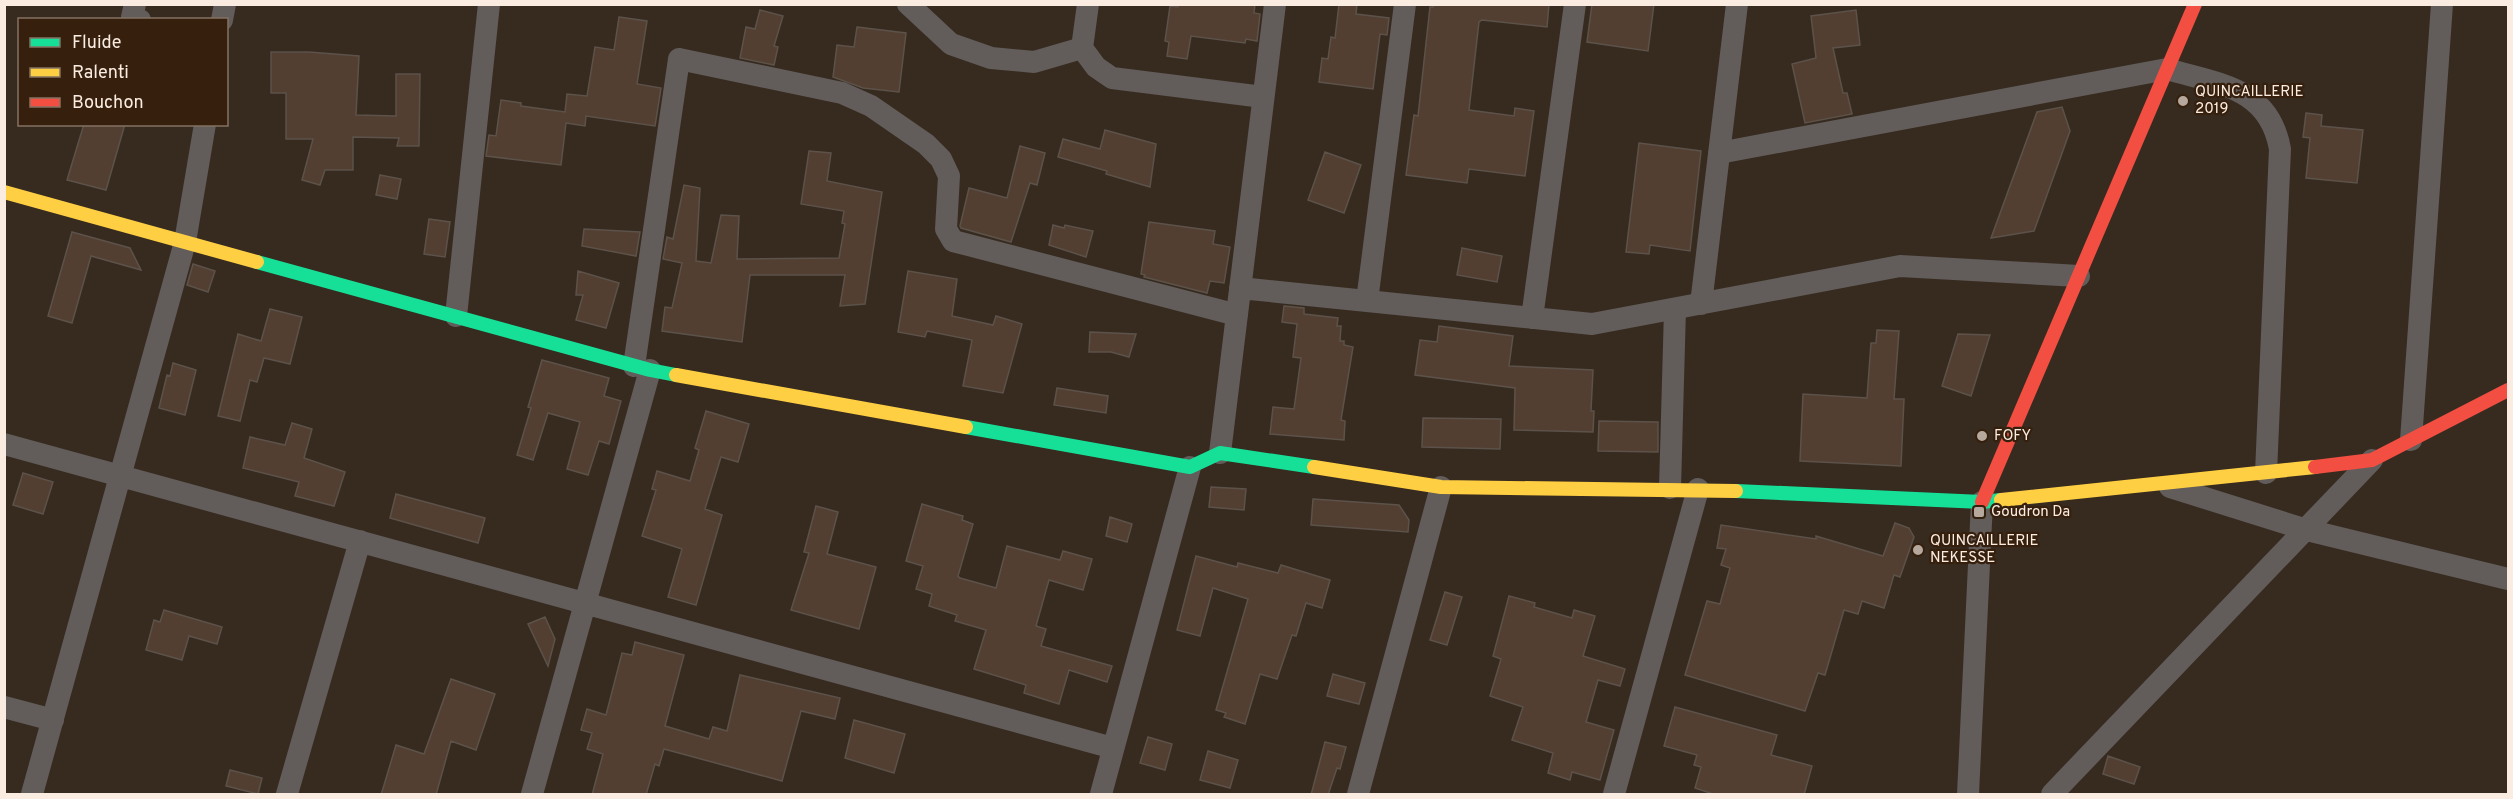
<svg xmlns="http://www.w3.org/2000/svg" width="2513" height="799" font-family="Overpass,sans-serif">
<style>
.building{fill:#523f32;stroke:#5c5249;stroke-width:1.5}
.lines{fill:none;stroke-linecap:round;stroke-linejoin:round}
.street{stroke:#625c5a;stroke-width:22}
.fast{stroke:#16e098;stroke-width:14}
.slow{stroke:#ffcf43;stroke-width:14}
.jam{stroke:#f24e42;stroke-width:14}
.poi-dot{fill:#b6a89d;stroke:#36200d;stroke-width:2}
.labels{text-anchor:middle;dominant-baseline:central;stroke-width:4.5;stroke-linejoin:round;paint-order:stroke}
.poi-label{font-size:15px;fill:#fbece1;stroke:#36200d;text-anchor:start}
</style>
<rect width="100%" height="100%" fill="#372b20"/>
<path class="building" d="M1178 4H1255L1254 13 1260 14 1257 41 1246 39 1245 43 1191 36 1187 59 1167 56 1169 42 1165 41 1170 6 1178 7Z
M1339 4H1357L1356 14 1389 18 1387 35 1380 34 1373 89 1319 82 1322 58 1328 59 1331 37 1335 38Z
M1433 4H1549L1547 27 1482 20 1479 22 1469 110 1514 116 1515 108 1534 111 1525 176 1469 169 1467 183 1406 175 1414 115 1418 116 1430 7H1433Z
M1592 4H1654L1648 51 1587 42Z
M760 10 783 16 774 46 778 47 774 65 740 58 746 27 755 29Z
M1856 10 1860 45 1833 48 1843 93H1847L1852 114 1805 123 1792 64 1816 58 1811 16Z
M619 17 647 21 637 84 661 88 655 126 586 116 585 126 566 123 561 165 486 156 489 135 496 136 501 100 521 103V106L565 112 567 94 587 96 595 47 614 50Z
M857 27 906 33 899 92 863 88 833 77 837 45 854 47Z
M271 52H309L359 56 356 115 396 116V74H420L419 146H397L399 138 353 137V170H325L320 185 302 180 313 139H286V93H271Z
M2062 107 2070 131 2034 231 1991 238 2037 112Z
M2306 113 2322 115 2321 126 2363 130 2357 183 2306 178 2310 138 2303 137Z
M84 124H125L106 190 67 180Z
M1105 130 1156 144 1150 187 1106 174 1107 171 1058 157 1063 139 1100 149Z
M1639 143 1701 151 1690 251 1650 245 1649 254 1626 252Z
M1020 146 1045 153 1037 185 1030 183 1011 242 961 228 960 226 969 188 1007 198Z
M809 151 831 153 827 181 882 192 865 304 840 306 845 275H750L742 342 662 331 665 307 672 308 682 263 663 259 667 237 673 239 684 185 700 188 696 261 711 263 721 215 739 216 737 259 839 258 845 224 842 223 844 211 801 204Z
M1325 152 1361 165 1344 213 1308 200Z
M380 175 401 179 397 199 376 195Z
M429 219 450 222 445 257 424 254Z
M1149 222 1215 231 1213 244 1230 247 1224 283 1210 281 1207 293 1144 277 1145 275 1141 274Z
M1053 225 1064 228 1065 225 1093 231 1086 257 1049 245Z
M584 229 640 232 636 256 582 246Z
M72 232 130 248 141 270 91 256 72 323 48 316Z
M1462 248 1502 256 1497 282 1457 275Z
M193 264 215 271 208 292 187 285Z
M578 271 619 283 606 328 576 320 583 295H576Z
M908 271 957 279 952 316 993 325 996 316 1022 324 1003 393 963 386 972 340 927 331 925 337 898 332Z
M1284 306 1304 308V314L1338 318 1337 326H1341L1340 341H1344V345L1353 347 1341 420 1345 421 1344 440 1270 434 1273 407 1294 409 1301 358 1293 357 1297 324 1282 322Z
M270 309 302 317 290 364 264 358 257 382 250 380 240 421 218 416 238 334 261 341Z
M1439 326 1513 336 1509 366 1593 370 1591 411H1594L1593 432 1514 430 1515 388 1415 375 1420 340 1437 342Z
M1877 330 1899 331 1894 399H1904L1901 466 1800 461 1803 394 1867 398 1871 343H1876Z
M1090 332 1136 334 1129 357 1111 352H1089Z
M1958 334 1990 335 1971 396 1942 386Z
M542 360 609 378 604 396 621 401 609 444 599 441 588 475 567 469 580 422 548 413 533 460 517 455 531 408 528 407Z
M173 363 196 370 185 415 159 408 167 375 170 376Z
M1057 388 1108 396 1106 413 1054 405Z
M706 411 749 424 738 462 721 457 705 509 722 515 696 605 668 597 682 549 642 536 656 490 652 489 657 471 690 481 699 450 695 448Z
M1423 418 1501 419 1500 449 1422 447Z
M1599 421 1658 422V452L1598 451Z
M292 423 312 429 304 458 345 472 334 506 295 496 299 482 243 468 250 437 285 445Z
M23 473 53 482 43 514 13 505Z
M1211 487 1246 489 1244 510 1209 507Z
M396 494 485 518 478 543 390 518Z
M1313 499 1399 505 1409 520 1408 532 1311 525Z
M922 504 963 516 962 520 973 524 958 576 960 578 996 588 1007 546 1060 560 1063 551 1092 559 1083 590 1049 580 1036 626 1046 629 1041 646 1112 666 1107 682 1069 670 1059 704 1024 693 1026 685 974 669 986 630 955 621 957 615 929 606 932 594 916 589 923 566 906 561Z
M816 506 838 512 827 554 876 567 859 629 791 610 809 553 804 552Z
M1110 517 1132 524 1127 542 1106 536Z
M1895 523 1909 528 1914 537 1900 577 1894 575 1884 608 1862 601 1858 614 1844 610 1825 675 1818 673 1805 711 1685 675 1707 601 1720 604 1730 568 1721 565 1726 549 1717 548 1721 525 1816 539V536L1883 556Z
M1196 556 1237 567 1238 563 1278 573 1281 565 1330 580 1322 608 1306 603 1296 636 1292 635 1277 679 1260 674 1245 724 1224 717 1226 713 1216 710 1248 599 1213 588 1200 636 1177 630Z
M1445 592 1462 597 1447 645 1430 640Z
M1509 596 1535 603 1534 607 1572 618 1574 610 1595 616 1583 656 1625 669 1620 686 1598 680 1586 722 1614 730 1600 780 1572 772 1570 780 1548 773 1553 753 1512 740 1523 707 1490 696 1501 659 1493 656Z
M164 610 222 627 217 644 189 636 182 660 146 650 154 620 160 622Z
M545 617 555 639 548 666 528 624Z
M635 642 684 655 665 726 709 739 713 727 727 731 740 675 840 698 835 719 801 711 782 781 664 749 659 766 655 764 646 795H592L603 754 587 749 592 733 581 730 587 709 606 715 622 653 632 655Z
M1333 674 1365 683 1359 704 1327 696Z
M451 679 495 694 476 750 451 741 436 795H381L396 745 424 754Z
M1675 707 1777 735 1771 755 1812 766 1804 795H1716L1695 788 1701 767 1694 765 1697 755 1664 746Z
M854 720 905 734 894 773 845 758Z
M1148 737 1172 744 1165 770 1140 763Z
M1325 742 1346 747 1340 769 1337 768 1328 795H1311Z
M1208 751 1238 760 1230 788 1200 780Z
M2108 756 2140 767 2134 784 2103 774Z
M230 770 262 778 258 794 226 786Z"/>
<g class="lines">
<path class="street" d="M135 4 132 17 140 20
M908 4 951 44 991 58 1034 62 1082 48
M1088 4 1082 48 1096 67 1112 78 1263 97
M222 20 225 4
M1719 153 2167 69C2218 84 2269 87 2280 149L2266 473
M1240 288 1592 324 1900 266 2079 276
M1367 301 1405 4
M1701 304 1737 4
M456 316 489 4
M1532 318 1575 4
M634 366 679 59 842 93 871 106 926 144 941 159 949 176 946 229 953 241 1237 315
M2411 440 2442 4
M4 444 1113 748
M1220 453 1275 4
M2170 487 2307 530 2508 579
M1670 488 1675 309
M4 707 53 720
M32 794 185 242 205 124
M287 794 360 541
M532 794 650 370
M1101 794 1190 467
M1358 794 1441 487
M1614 794 1698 489
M1968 794 1982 502
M2052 794 2372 460"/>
<path class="fast" d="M257 262 650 370 676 375
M966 427 1190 467 1220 453 1314 467
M1736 491 1982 502 2001 500"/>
<path class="slow" d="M4 192 257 262
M676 375 966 427
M1314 467 1441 487 1736 491
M2001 500 2315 467"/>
<path class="jam" d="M2315 467 2372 460 2508 390
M1982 502 2195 4"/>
</g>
<g class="poi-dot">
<circle cx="2183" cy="101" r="6"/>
<circle cx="1982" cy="436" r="6"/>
<rect x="1973" y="506" width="12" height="12" rx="3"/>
<circle cx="1918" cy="550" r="6"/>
</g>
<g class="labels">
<g class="poi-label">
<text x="2195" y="92">QUINCAILLERIE<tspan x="2195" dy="17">2019</tspan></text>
<text x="1994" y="436">FOFY</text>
<text x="1991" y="512">Goudron Da</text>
<text x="1930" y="541">QUINCAILLERIE<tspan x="1930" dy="17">NEKESSE</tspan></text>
</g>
</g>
<rect width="2513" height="799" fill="none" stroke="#fbece1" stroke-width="12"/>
<rect x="18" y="18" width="210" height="108" fill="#36200d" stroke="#857262" stroke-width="1.5"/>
<rect x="30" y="38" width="30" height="9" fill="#16e098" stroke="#857262" stroke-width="1.5"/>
<text x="72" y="48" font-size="18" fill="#fbece1">Fluide</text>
<rect x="30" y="68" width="30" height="9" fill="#ffcf43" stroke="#857262" stroke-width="1.5"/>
<text x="72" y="78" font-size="18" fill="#fbece1">Ralenti</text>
<rect x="30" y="98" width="30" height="9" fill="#f24e42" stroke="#857262" stroke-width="1.5"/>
<text x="72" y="108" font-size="18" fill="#fbece1">Bouchon</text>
</svg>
